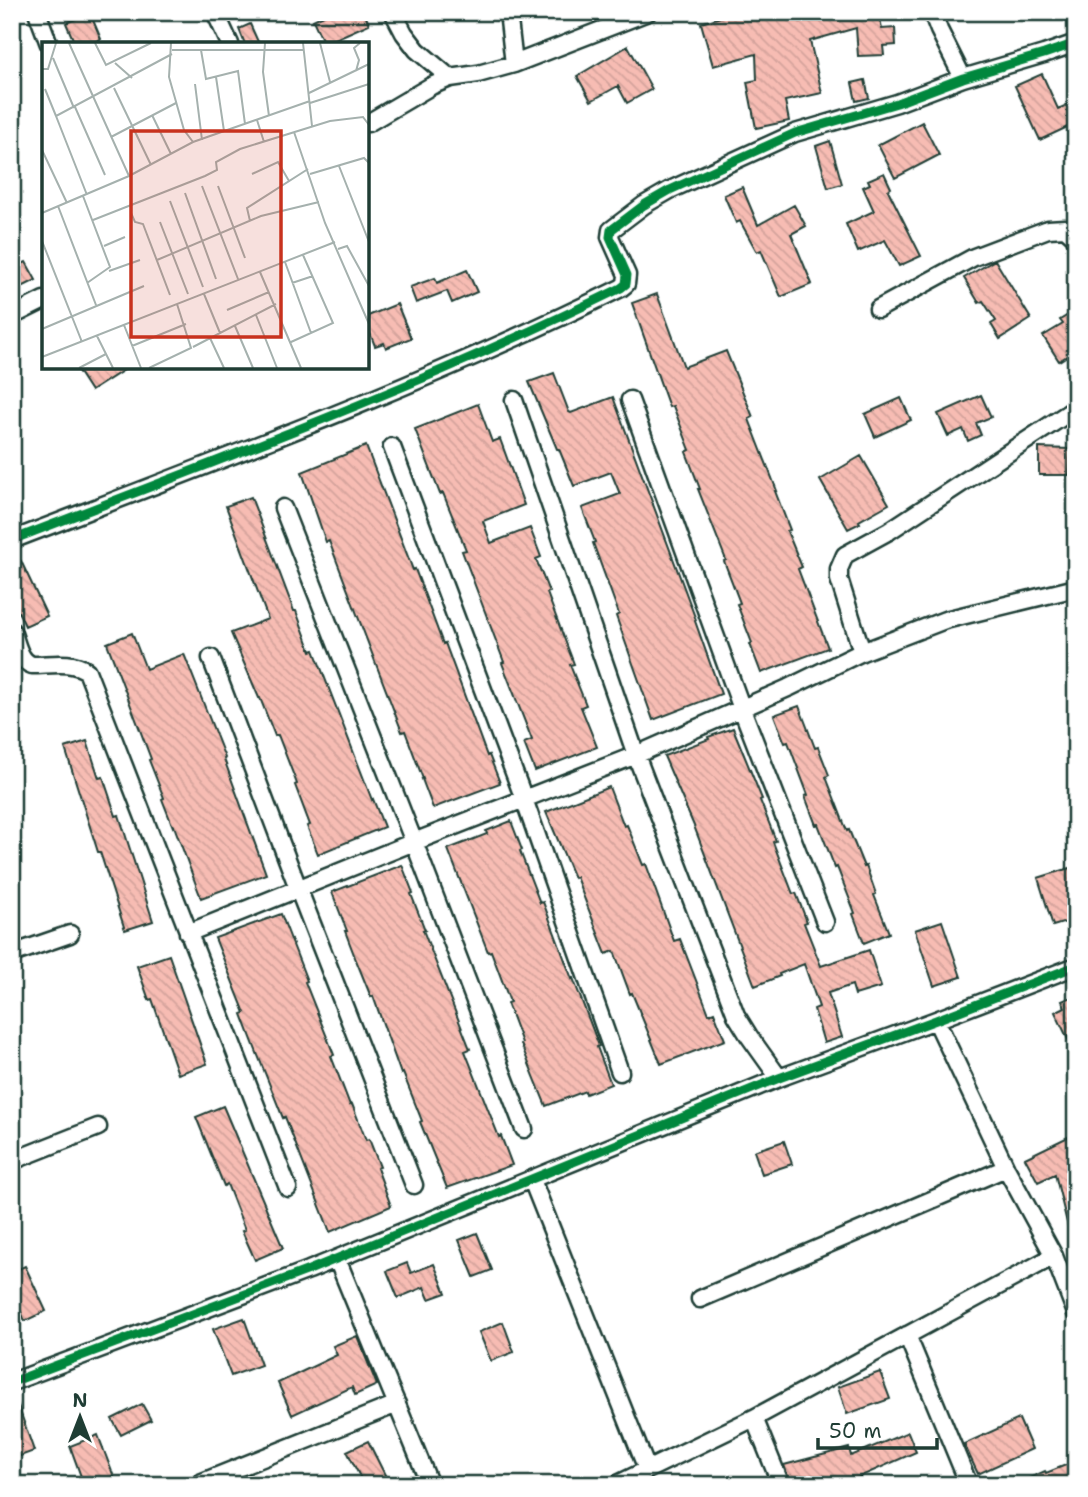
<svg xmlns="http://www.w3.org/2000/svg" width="1088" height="1497" font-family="'Shantell Sans',sans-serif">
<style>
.building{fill:url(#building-back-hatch);stroke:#1f3d34;stroke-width:2}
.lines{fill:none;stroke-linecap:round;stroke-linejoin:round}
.street-casing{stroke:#1f3d34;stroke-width:21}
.street{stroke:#fff;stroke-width:16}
.cycleway-casing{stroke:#fff;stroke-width:13}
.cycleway{stroke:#00873e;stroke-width:9}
.inset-road{fill:none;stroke:#a5b1ae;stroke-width:2}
.view{fill:#c8321e;fill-opacity:0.15;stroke:#c8321e;stroke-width:3.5}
.inset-edge{fill:none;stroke:#1f3d34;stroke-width:3.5}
</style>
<defs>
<pattern id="building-back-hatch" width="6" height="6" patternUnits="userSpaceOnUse" patternTransform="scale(1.75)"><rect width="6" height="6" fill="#f7bcb3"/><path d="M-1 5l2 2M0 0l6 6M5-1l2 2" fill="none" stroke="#d3a29b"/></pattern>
</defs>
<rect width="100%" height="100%" fill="#fff"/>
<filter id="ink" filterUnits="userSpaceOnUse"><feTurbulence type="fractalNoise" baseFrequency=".0143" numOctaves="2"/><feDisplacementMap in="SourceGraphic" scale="14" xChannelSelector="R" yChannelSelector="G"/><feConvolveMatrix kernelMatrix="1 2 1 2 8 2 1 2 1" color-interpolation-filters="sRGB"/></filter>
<g filter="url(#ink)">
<path class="building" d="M330 12H364L369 24 324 44 313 20Z
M737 12H878L882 29 895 28 896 45 883 46 884 55 858 56 856 28 810 41 822 93 785 101 789 121 756 128 747 82 757 80 756 54 713 66 701 23Z
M90 13 101 39 90 44H75L66 23Z
M250 24 259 44H245L239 29Z
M628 46 652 89 627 103 618 86 591 101 577 76Z
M1042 74 1058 109 1076 101V123L1040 140 1015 86Z
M865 80 869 98 856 101 852 83Z
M922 122 939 155 895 178 878 145Z
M830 141 842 184 828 188 816 146Z
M884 173 891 188 888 190 921 256 899 266 885 240 858 252 846 224 874 211 863 187 870 184 868 180Z
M742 187 758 225 794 205 806 226 791 234 812 284 781 297 761 250 757 252 740 221 736 223 724 195Z
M995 260 1031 319 1000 339 991 324 996 321 983 301 979 303 964 278Z
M26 262 36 280 20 288 12 274V269Z
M467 270 477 292 452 303 447 291 416 303 410 287 435 278 437 283Z
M657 294 684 367 726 351 753 417 749 419 777 491H775L790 530 787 531 802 567 798 569 828 648 761 673 750 644 752 643 737 604 740 603 724 561 726 560 698 489H700L686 452 690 450 673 406 669 407 632 303Z
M397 304 411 338 386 348 384 343 375 346 368 328V316Z
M1076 310V350L1059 361 1043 336 1063 324 1060 320Z
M76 368H127L91 391Z
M554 373 569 412 571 413 613 397 696 620 695 621 721 694 653 720 616 616 619 614 593 543 595 542 582 508 620 494 611 472 574 486 559 449H557L529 382Z
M981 395 991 417 976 423 981 435 968 441 963 429 948 436 938 414Z
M901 398 911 420 875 437 865 414Z
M478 404 492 442 500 439 524 505 483 521 491 543 530 528 541 557 536 559 549 592 547 593 574 664 570 665 586 705 581 707 597 747 535 771 524 743 532 740 502 663 504 662 462 551 466 550 443 493 440 494 415 429Z
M366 446 413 570 415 569 443 644 445 643 487 756 489 755 500 783 433 808 422 779H423L405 731 402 732 329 541 326 542 302 472Z
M1039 448 1070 449 1069 475H1039Z
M861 456 889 504 859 521 860 523 848 529 820 480Z
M251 497 294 611H296L311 651 314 650 372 800 373 799 384 827 318 854 307 826 310 825 295 785 297 784 278 735 275 736 260 698H259L231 633 268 619 226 506Z
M21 561 47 616 25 626 12 598V565Z
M132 633 146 669 184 654 225 758 224 759 266 874 201 898 174 826 173 827 162 799 164 798 149 760 151 759 107 643Z
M799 706 815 748 818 747 829 775 826 777 847 831 849 830 864 867 866 866 876 894 874 895 889 933 864 943 853 914 855 913 837 867 835 868 818 824 816 825 805 796 808 795 788 742 785 743 774 715Z
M733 728 762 799 760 800 776 841 773 842 793 894 796 893 807 922 804 923 821 966 869 950 881 987 855 995 852 985 828 993 842 1037 824 1043 814 1009 819 1007 804 964 779 974 780 976 755 986 694 826 664 756 709 739 708 737Z
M87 741 99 778 103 777 116 816 119 815 153 921 125 930 100 852H98L65 748Z
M609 787 624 826 627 825 643 865 646 864 674 941 680 939 709 1014 714 1012 725 1040 661 1064 632 993 630 994 614 951 606 954 576 877 574 878 546 812Z
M511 821 522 850 520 851 540 903 543 902 572 979 573 978 599 1046 597 1047 611 1084 586 1094 585 1091 546 1106 521 1044 522 1043 507 1003 510 1002 491 951 488 952 448 849 487 834 486 831Z
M402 865 413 893 411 894 425 930H423L470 1049 465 1051 499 1137 501 1136 512 1165 447 1188 420 1122 422 1121 403 1073 401 1074 373 996 371 997 356 960 345 931H347L332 892Z
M1076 866V919L1053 926 1038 878Z
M281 914 307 981 305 982 334 1055 331 1056 350 1105 352 1104 366 1140 369 1139 380 1167 377 1168 391 1206 330 1232 285 1117 283 1118 253 1043 242 1014 245 1013 215 938Z
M942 921 961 977 934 986 915 930Z
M169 955 207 1064 178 1074 152 999 149 1000 137 966Z
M1076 995V1056L1055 1012 1065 1007 1062 1001Z
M223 1106 283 1248 255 1260 242 1231 245 1230 227 1184 224 1186 196 1117Z
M1072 1135 1076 1142V1238L1071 1239 1055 1174 1038 1182 1025 1158Z
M784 1141 792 1164 762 1174 754 1151Z
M477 1233 492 1270 474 1277 459 1240Z
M407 1263 411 1273 434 1264 446 1293 429 1299 424 1287 398 1298 387 1271Z
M25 1266 46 1311 25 1321 12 1292V1272Z
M244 1318 261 1365 231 1376 213 1329Z
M503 1322 514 1352 491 1361 479 1332Z
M357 1336 377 1385 355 1395 352 1387 292 1415 278 1383 337 1355 333 1346Z
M880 1372 890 1399 847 1414 838 1387Z
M12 1394H14L34 1451 12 1459Z
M142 1404 151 1420 121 1435 112 1419Z
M1019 1419 1032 1449 978 1474 964 1444Z
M908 1432 916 1452 859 1477 861 1485H791L784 1465 849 1448 851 1456Z
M98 1435 117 1485H84L70 1446Z
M368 1441 390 1485H364L347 1451Z
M1076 1461V1485H1014L1045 1471 1046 1473Z"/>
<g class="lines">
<g class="street-casing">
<path id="street" d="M37 12 49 44
M215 12 230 44
M393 12 404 33 417 50 450 78
M508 12 514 64
M932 12 939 30 963 78
M368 123 431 86 450 78 478 74 514 64 648 12
M878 309 974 257 1048 229 1065 228 1073 235 1076 239
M12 316 44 300
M514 400 636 755 736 1015 749 1036 779 1078
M630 400 742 709 825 922
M392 447 524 799 620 1072
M283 508 414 842 524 1129
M12 540C217 461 424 385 621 288L626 284 627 275 610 237 611 230 644 205 670 190 795 133 897 103 963 78 1044 54 1076 43
M12 631C17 643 19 661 32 665 51 665 71 660 87 671L288 1188
M862 652 839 579V569L845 555 889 531 1076 408
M211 658 298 888 414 1185
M188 933 414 842 636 755 788 688 862 652 945 620 1076 588
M12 954 70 934
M936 1020 1006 1168 1054 1256 1076 1313
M12 1161 98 1127
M532 1180 647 1469
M337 1259 430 1485
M700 1299 1006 1168
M907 1335 969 1485
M12 1382 309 1270 779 1078 936 1020 1076 966
M754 1418 781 1485
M195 1485 397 1404
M616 1485 754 1418 1054 1256"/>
</g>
<use href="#street" class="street"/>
<g class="cycleway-casing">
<path id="cycleway" d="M12 540C217 461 424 385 621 288L626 284 627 275 610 237 611 230 644 205 670 190 795 133 897 103 963 78 1044 54 1076 43
M12 1382 309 1270 779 1078 936 1020 1076 966"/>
</g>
<use href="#cycleway" class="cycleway"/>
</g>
</g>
<g transform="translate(42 42)">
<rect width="327" height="327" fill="#fff"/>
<path class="inset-road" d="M27 1 87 134M53 1 64 23 109 1M129 1 127 35 142 88 151 100M223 1 221 30 227 74M261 1 270 84M278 1 288 40M130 8H262M159 8 164 37 196 29 203 82M11 16 32 66M73 21 90 36M0 27H6L14 1M314 29 317 18 312 6 318 1M174 35 182 89M153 42 160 98M72 46 109 123M3 47 14 74M267 51 327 22M268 61 327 42M33 65 63 133M110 73 129 112M215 78 222 100M252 90 283 181 327 282M69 95 134 61M0 108 25 161M297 124 327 200M210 132 236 120 247 139M268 132 322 116 327 121M160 144 196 237M176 144 203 216M143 151 174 237M45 153 14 74 130 12M41 154 68 225 45 241M128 159 161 245M16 164 54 263M0 171 87 134 151 100 268 59M89 171 93 180 101 182 128 253M51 178 163 134 175 128 174 120 198 107 288 79 321 75 327 83M208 179 205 166 266 127M118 180 146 252M0 199 40 300M62 204 83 195M296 207 305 204 327 244M115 218 219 174 277 160M243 220 269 291M67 229 98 218M218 230 259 326M250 241 271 234M162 252 178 291M185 268 227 250M214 273 235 326M82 283 99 326M193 284 211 326M0 287 102 244M55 294 71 326M168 296 182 326M249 300 291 281 261 213M90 304 144 282M151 305 234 262M0 315 293 200M37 326 64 312M107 326 149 306 135 262"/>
<path class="view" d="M89 89H239V295H89Z"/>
<rect width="327" height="327" class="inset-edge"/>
</g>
<rect width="1088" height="1497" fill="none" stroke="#fff" stroke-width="42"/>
<rect x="21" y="21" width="1046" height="1455" fill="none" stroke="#1f3d34" stroke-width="2.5" filter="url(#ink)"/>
<g transform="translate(80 1417)" stroke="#ffffff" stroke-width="5" paint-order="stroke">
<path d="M0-5L12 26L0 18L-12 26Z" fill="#1f3d34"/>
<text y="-10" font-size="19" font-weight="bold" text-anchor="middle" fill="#1f3d34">N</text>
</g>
<path d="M818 1438v10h119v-10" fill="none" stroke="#1f3d34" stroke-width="3.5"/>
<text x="829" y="1438" font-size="21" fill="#1f3d34" stroke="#ffffff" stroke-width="5" paint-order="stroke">50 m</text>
</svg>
